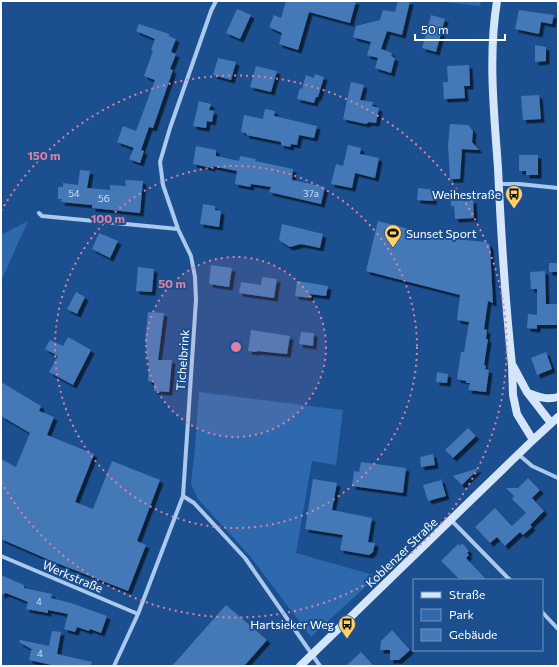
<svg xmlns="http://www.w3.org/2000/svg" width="559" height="667" font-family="Commissioner,sans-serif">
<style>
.green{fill:#2e69ad}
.building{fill:#4478b7;filter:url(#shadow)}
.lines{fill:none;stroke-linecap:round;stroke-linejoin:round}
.street{stroke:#a9c9ee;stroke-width:4}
.secondary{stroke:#d6e6fa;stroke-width:8}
.ring{fill:none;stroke:#dd80a5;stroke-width:2;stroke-dasharray:2 4}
.labels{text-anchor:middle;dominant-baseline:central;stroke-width:4;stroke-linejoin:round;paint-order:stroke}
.number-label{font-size:10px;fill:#d0dded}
.poi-label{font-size:12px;fill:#fff;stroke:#1b4f8f;text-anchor:end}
.street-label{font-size:12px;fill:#fff;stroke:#1b4f8f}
.centre{fill:#dd80a5;stroke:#1b4f8f;stroke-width:2}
.ring-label{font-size:12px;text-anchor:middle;font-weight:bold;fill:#dd80a5;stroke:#1b4f8f;stroke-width:4;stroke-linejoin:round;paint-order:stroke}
</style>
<defs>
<filter id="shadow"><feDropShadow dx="3.5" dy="3.5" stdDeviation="0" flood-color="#0009"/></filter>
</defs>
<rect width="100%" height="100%" fill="#1b4f8f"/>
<path class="green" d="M437 1H481L480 6Z
M28 221 2 279 1 282V235Z
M199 392 343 410 336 465 312 461 296 553 377 576 311 637 250 556 198 499 191 484 195 447Z"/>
<path class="building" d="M286 1H356L350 23 309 12 298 50 279 44 282 33 269 27 274 15 281 18Z
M398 1H410L402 35 387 31 381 49 392 53 391 56 395 58 391 73 375 68 378 58 367 55 371 42 353 37 356 26 380 20 383 10 395 12Z
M237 9 251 15 240 39 226 33Z
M519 10 554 15 552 24 541 22 539 34 515 29Z
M431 15 445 19 436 52 422 48Z
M139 24 169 34V36L176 39 171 52 176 54 170 69 173 70 153 128 149 127 141 150 144 151 140 163 129 159 134 148 117 142 123 126 136 131 155 80 144 76 153 51 151 50 155 39 136 31Z
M535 45 546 47V61L535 62Z
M218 58 236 62 231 80 213 75Z
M469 65 470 86H464L465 98 444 99 443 82H448L447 66Z
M256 66 277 71 271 92 250 87Z
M315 74 324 77 318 97H316L314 103 297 99 300 88 302 89 306 75 314 78Z
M351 82 364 85 360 100 373 102 372 106 379 108 376 123 369 122 366 124 343 119Z
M539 95 541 119 523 120 521 96Z
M199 101 211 104 209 110 214 111 212 122 207 121 206 128 193 126Z
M265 109 275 111 274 116 317 126 314 138 299 135 297 145 291 144 290 147 281 145V142L246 135V133L241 132 244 115 263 119Z
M450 124 468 125 473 131 472 142 479 150 462 149 460 179H450L448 145Z
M348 145 361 148 360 154 379 158 375 178 355 173 352 188 331 184 336 164 343 166Z
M196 146 216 150V156L239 161 240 156 256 159 255 161 293 169 292 180 325 187 321 204 269 192 271 187 251 184 250 187 235 184 237 171 212 166V168L193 164Z
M519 155H538V175H526V171H519Z
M80 170 90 171 87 188 110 190V185L126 186 125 180 143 181 140 213 92 208V205L61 202 62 199H58V187H63V183L78 185Z
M418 188 434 190 433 201 417 200Z
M469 196V200H473L474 218 455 219 454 206H451V197Z
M203 204 215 206V210L221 211 219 227 200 224Z
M378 221 444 238 485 242 489 244 490 247 493 303 488 301 484 329 487 330 486 339H488L484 365 486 366 485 369 489 370 486 392 468 390 470 383H466V381L457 379 461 352H464L469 322 457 320 460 295 366 271Z
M282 224 323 234 320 248 301 244 290 247 288 246 279 240Z
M99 233 118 241 110 258 92 249Z
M549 263H558V272H549Z
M211 265 232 268 229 287 209 284Z
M138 267 154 269 152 292 136 291Z
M545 271 546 304H558V325H537V329L527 328 528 314 537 315V289H531L530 272Z
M262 277 277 279 274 298 239 293 241 282 261 285Z
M297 281 328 286 326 296 310 294V298L295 296Z
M76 292 85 297 77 314 67 309Z
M148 312 164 313 158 360H172L169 392 154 391V382L148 381 149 360 147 359 146 342H145Z
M251 330 290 336 287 354 257 351V352L248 351Z
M301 332 314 333 313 346 299 344Z
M68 337 91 350 73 385 49 372 58 356 45 349 50 340 63 346Z
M546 352 552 369 537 375 531 358Z
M437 372 448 374 447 383 436 382Z
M1 382 41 406 39 411 54 417 47 435 94 454 75 502 93 509 112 461 160 480 137 541 146 545 128 591 54 562 1 539V459L16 467 30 433 1 416Z
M468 428 476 436 453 458 445 450Z
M433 454 435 465 421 467 420 457Z
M361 462 406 468 403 493 352 486 354 471 359 472Z
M479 468 462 485 453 476Z
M528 478 540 490 532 498 544 511 530 525 532 527 523 535 520 532 505 546 497 537 490 543 475 527 495 508 512 526 526 513 512 499 514 496 506 488H518Z
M313 479 337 483 332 510 372 518 368 542 375 543 373 552 369 555 340 550 343 535 305 529Z
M441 479 446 496 428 501 423 485 438 481V482Z
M462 543 469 551 467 553 469 555 466 558 487 580H460L441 561 458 544 460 546Z
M1 575 24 585V588L52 594 51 598 71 603 107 616 101 633 90 629 89 631 77 627 75 632 64 629 68 614 48 610V613L26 609 28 602 6 593 1 595Z
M226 605 267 640 244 666H172Z
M392 630 410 650 399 660H390V650H380L381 641Z
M52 631 61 632 57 654 92 662 91 666H56L29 660 31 650H33L19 642 20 640 49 646Z
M361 652 374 666H346Z"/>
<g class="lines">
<path class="street" d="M499 184H519L558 188
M39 213 42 216 178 229
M518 454 532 466 558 478
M183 496 194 503 245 558 320 666
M451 520 510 580
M1 556 138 614
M542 612 558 629
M114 666 138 614 183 496 196 300 195 277 191 256 178 229 163 185 160 162 170 128 211 11 216 1"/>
<path class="secondary" d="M497 1C488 56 494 112 498 168 501 233 505 300 512 365L513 395 517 414 533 440
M513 366 527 392 551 423
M528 393C538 397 547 400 558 397
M300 666 533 440 558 417"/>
</g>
<circle cx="236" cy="347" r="90" fill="#dd80a5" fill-opacity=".12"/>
<g class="ring">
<circle cx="236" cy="347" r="90"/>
<circle cx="236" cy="347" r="181"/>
<path d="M1 211A271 271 0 1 1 1 482"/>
</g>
<defs>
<g id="bus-pin" transform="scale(0.9)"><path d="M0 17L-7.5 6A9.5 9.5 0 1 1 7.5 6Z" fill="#ffd166" stroke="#1b4f8f"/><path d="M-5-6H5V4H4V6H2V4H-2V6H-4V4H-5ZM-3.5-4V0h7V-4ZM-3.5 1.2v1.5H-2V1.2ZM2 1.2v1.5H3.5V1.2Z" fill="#111"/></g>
<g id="stadium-pin" transform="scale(0.9)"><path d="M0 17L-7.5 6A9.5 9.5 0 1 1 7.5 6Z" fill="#ffd166" stroke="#1b4f8f"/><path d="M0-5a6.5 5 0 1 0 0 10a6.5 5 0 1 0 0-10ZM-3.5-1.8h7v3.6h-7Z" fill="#111"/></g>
</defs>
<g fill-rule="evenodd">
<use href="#bus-pin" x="514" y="194"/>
<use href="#stadium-pin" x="393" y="233"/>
<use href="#bus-pin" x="347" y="624"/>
</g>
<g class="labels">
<g class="number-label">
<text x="74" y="193">54</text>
<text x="311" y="193">37a</text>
<text x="104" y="198">56</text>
<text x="39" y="601">4</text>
<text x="40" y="653">4</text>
</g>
<g class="poi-label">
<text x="501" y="194">Weihestraße</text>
<text x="406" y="233" text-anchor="start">Sunset Sport</text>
<text x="334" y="624">Hartsieker Weg</text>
</g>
<g class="street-label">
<text transform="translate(182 360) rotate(-86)">Tichelbrink</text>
<text transform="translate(401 552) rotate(-44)">Koblenzer Straße</text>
<text transform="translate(73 576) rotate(23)">Werkstraße</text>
</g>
</g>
<circle cx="236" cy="347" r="6" class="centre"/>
<g class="ring-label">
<text x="44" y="160">150 m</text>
<text x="108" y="223">100 m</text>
<text x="172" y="288">50 m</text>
</g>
<rect width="559" height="667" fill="none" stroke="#ffffff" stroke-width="4"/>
<rect x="413" y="579" width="130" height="72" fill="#1b4f8f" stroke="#7695bc"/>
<rect x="421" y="592" width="20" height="6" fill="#d6e6fa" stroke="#7695bc"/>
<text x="449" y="599" font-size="12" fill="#ffffff">Straße</text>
<rect x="421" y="609" width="20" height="12" fill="#2e69ad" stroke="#7695bc"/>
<text x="449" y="619" font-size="12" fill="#ffffff">Park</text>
<rect x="421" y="629" width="20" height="12" fill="#4478b7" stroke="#7695bc"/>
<text x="449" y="639" font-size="12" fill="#ffffff">Gebäude</text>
<path d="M415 34v6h90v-6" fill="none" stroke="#ffffff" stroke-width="2"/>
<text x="421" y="34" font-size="12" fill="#ffffff" stroke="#1b4f8f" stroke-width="3" paint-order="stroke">50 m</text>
</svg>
